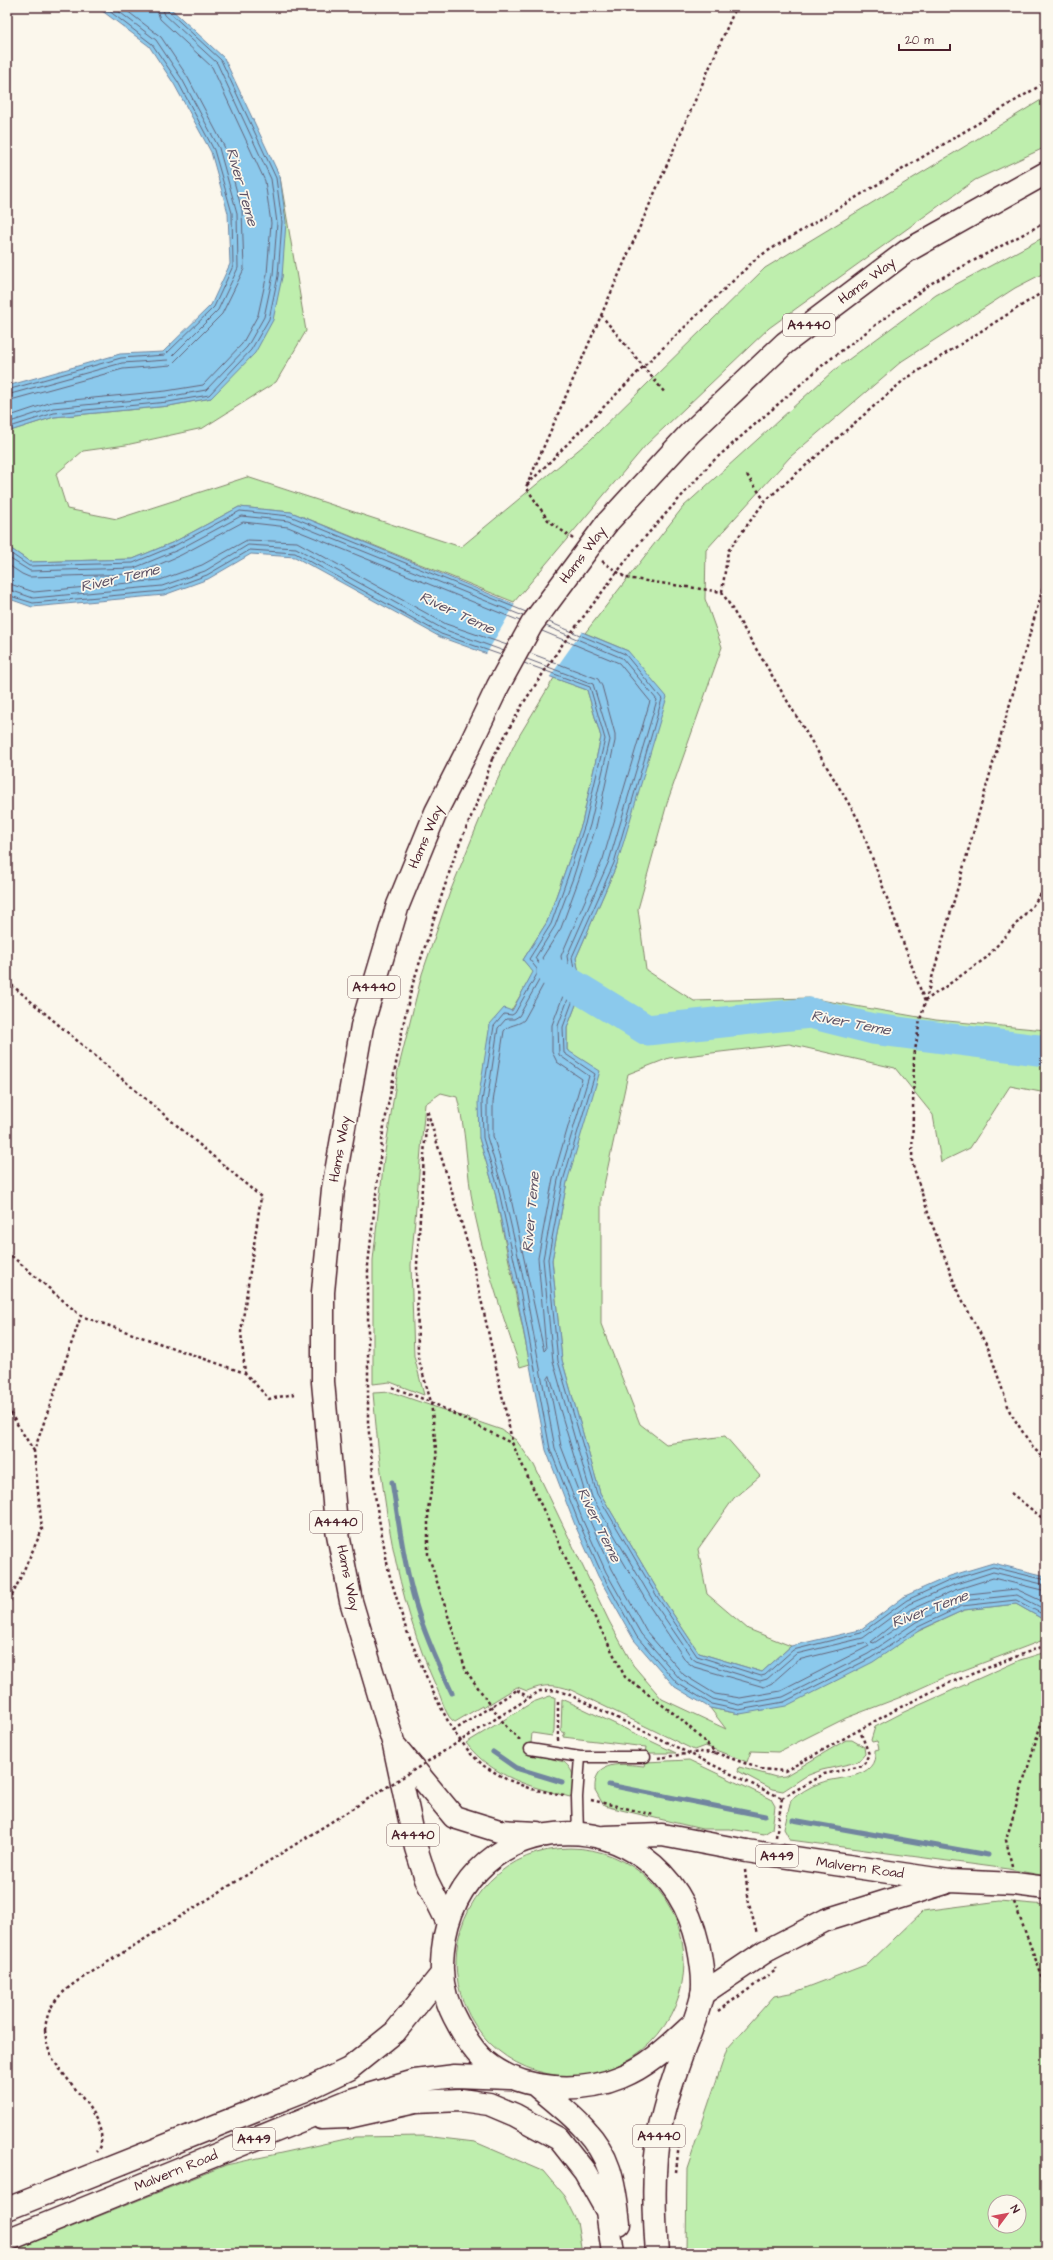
<svg xmlns="http://www.w3.org/2000/svg" width="1053" height="2260" font-family="'Architects Daughter',sans-serif">
<style>
.green{fill:#beeead;stroke:#84866c;fill-rule:evenodd}
.water{fill:#8bc9ec;stroke:#71859f}
.pier{fill:#fbf7ec}
.lines{fill:none;stroke-linecap:round;stroke-linejoin:round}
.shore{stroke:#646378;stroke-width:1}
.stream{stroke:#71859f;stroke-width:5}
.river{stroke:#8bc9ec;stroke-width:31}
.lane-casing{stroke:#4a1f2b;stroke-width:13}
.primary-casing{stroke:#4a1f2b;stroke-width:25}
.highway-casing{stroke:#4a1f2b;stroke-width:25}
.path{stroke:#4a1f2b;stroke-width:2.5;stroke-dasharray:3 3;stroke-linecap:butt}
.lane{stroke:#fbf7ec;stroke-width:10}
.primary{stroke:#fbf7ec;stroke-width:22}
.highway{stroke:#fbf7ec;stroke-width:22}
.highway-bridge-casing{stroke:#4a1f2b;stroke-width:25;stroke-linecap:butt}
.path-bridge{stroke:#4a1f2b;stroke-width:2.5;stroke-dasharray:3 3;stroke-linecap:butt}
.highway-bridge{stroke:#fbf7ec;stroke-width:22}
.labels{text-anchor:middle;dominant-baseline:central;stroke-width:3.5;stroke-linejoin:round;paint-order:stroke}
.shield{fill:#fbf7ec;stroke:#7f6065;stroke-width:1}
.shield-label{font-size:13px;font-weight:bold;fill:#4a1f2b}
.street-label{font-size:14px;fill:#4a1f2b;stroke:#fbf7ec}
.water-label{font-size:15px;font-style:italic;fill:#5e5265;stroke:#fbf7ec}
</style>
<rect width="100%" height="100%" fill="#fbf7ec"/>
<filter id="ink" filterUnits="userSpaceOnUse"><feTurbulence type="fractalNoise" baseFrequency=".025" numOctaves="2"/><feDisplacementMap in="SourceGraphic" scale="8" xChannelSelector="R" yChannelSelector="G"/><feConvolveMatrix kernelMatrix="1 2 1 2 8 2 1 2 1" color-interpolation-filters="sRGB"/></filter>
<g filter="url(#ink)">
<path class="green" d="M1046 97V147L975 180 769 328 646 445 514 602 291 512 239 507 174 542 133 559 30 562 7 546V432L54 417 169 406 211 398 282 277 280 177 306 331 276 382 203 428 126 445 83 451 56 474 67 509 117 519 247 477 461 547 589 441 765 268Z
M1046 236V272L1015 288 902 361 790 457 706 550 705 599 722 647 668 800 638 909 646 970 694 1001 809 998 936 1020 1046 1030V1093L1010 1086 970 1148 941 1162 933 1115 895 1068 789 1044 669 1058 628 1074 601 1199V1324L640 1424 666 1444 725 1436 760 1476 734 1498 698 1549 707 1594 748 1629 791 1646 762 1672 699 1653 661 1596 600 1493 562 1360 552 1260 567 1182V1028L582 989 576 958 617 864 628 651 585 633 683 507 833 371 936 295Z
M554 678 587 690 601 737 582 823 547 922 523 960 534 972 511 1011 479 1138 494 1188 530 1364 520 1367C501 1310 481 1253 471 1194 466 1160 466 1130 457 1097L441 1093 425 1104 411 1265 414 1356 424 1395 390 1382 373 1384V1260L384 1158 398 1070 422 974 450 892 486 804 516 741Z
M391 1392 502 1430 516 1440 534 1465 609 1621 633 1665 662 1699 726 1729 710 1708 740 1714 964 1610 1016 1604 1046 1621V1639L943 1678 901 1697 846 1718 778 1752 751 1751 747 1762 705 1746 694 1750 571 1690C555 1684 544 1684 527 1691L517 1687 483 1708 482 1706 455 1722C446 1718 442 1699 438 1691 394 1595 382 1496 373 1393Z
M1046 1652V1876L1008 1869 790 1840 784 1829 791 1800C800 1793 809 1787 820 1783 839 1776 878 1780 875 1750L879 1749 877 1741 872 1742 871 1740 875 1727 904 1712 1020 1660Z
M550 1696 555 1697 554 1731 552 1736 532 1733 530 1753 564 1762C574 1770 579 1786 570 1797 531 1787 492 1777 466 1743L533 1702Z
M562 1699 569 1702 676 1753H645L646 1747 563 1737 565 1733 561 1731Z
M846 1740H852L864 1747 865 1754 858 1762 822 1770 806 1776 783 1791 772 1789 738 1771 739 1767 776 1777 785 1776Z
M689 1760 771 1799 775 1806 772 1829 764 1834 729 1829H702L604 1806 595 1790C593 1759 623 1764 644 1766L645 1762Z
M456 1962a114 114 0 1 1 228 0a114 114 0 1 1-228 0Z
M1000 1901 1046 1905V2253H686L687 2168 727 2049 774 1996 795 1992 868 1964 923 1911ZM995 2202H1019V2226H995Z
M424 2136 475 2142 543 2171 564 2196 577 2222 582 2253H7L226 2165 355 2137Z"/>
<path class="water" d="M97 7H169L224 58 280 177 286 222 282 277 273 320 255 353 211 398 169 406 54 417 7 432V386L120 354 163 352 211 305 230 264 228 213 211 152 174 84 149 46Z
M239 507 291 512 628 651 667 697 617 864 576 958 582 989 567 1028V1050L600 1071 567 1182 552 1260 562 1360 600 1493 661 1596 699 1653 762 1672 791 1646 860 1630 905 1596 950 1576 993 1563 1046 1576V1621L1016 1604 964 1610 920 1630 873 1662 786 1706 740 1714 710 1708 675 1687 634 1640 598 1576 575 1525 546 1450 513 1275 494 1188 479 1138 478 1101 490 1024 504 1008 512 1011 533 972 523 960 547 922 582 823 601 737 587 690 440 637 295 557 251 554 208 579 164 595 32 607 7 598V546L30 562 133 559 174 542Z"/>
<path class="pier" d="M517 601 583 630 549 678 485 656Z"/>
<g class="lines">
<path class="shore" d="M7 390 121 358 165 355 214 307 233 266 232 213 214 150 178 82 152 44 104 7
M7 395 122 363 168 360 218 310 238 268 237 213 219 148 182 79 156 40 113 7
M7 401 123 369 171 365 222 314 244 269 242 210 224 146 187 76 161 37 122 7
M7 417 52 402 166 391 203 385 242 344 258 315 267 274 271 223 265 181 212 67 160 19 156 7
M7 423 53 408 167 397 206 390 247 347 264 317 273 275 277 223 271 179 217 63 165 15 162 7
M7 428 54 413 168 402 209 395 251 350 269 319 278 276 282 222 276 178 221 60 168 11 167 7
M7 551 29 566 133 563 176 545 240 511 290 516 526 612
M7 557 30 571 134 568 178 550 241 516 289 521 523 616
M7 564 22 574 29 577 137 574 181 555 243 522 288 527 520 621
M7 583 34 592 160 580 202 565 247 540 297 542 446 624 507 645
M7 589 33 598 162 586 205 571 248 545 296 548 443 629 504 651
M7 595 33 603 163 591 207 575 250 550 295 553 441 634 501 655
M549 622 625 654 662 699 614 863 572 957 577 989 563 1027 564 1053 595 1074 563 1181 548 1259 558 1361 597 1494 658 1598 697 1656 761 1676 765 1675 793 1650 861 1633 907 1600 951 1580 993 1567 1046 1580
M546 626 622 658 657 700 609 861 567 956 572 988 558 1026 559 1055 589 1076 558 1180 543 1259 553 1361 578 1450 592 1497 653 1601 692 1658 696 1661 760 1681 767 1679 796 1654 863 1638 909 1604 953 1585 993 1572 1046 1585
M530 653 598 679 602 686 615 734V741L596 827 579 879 561 928 542 958 548 967V976L524 1020C517 1026 509 1024 504 1031L493 1102V1136L508 1185 544 1351 546 1349 538 1258 553 1178 582 1079 557 1062 552 1052V1025L566 988 561 956 603 859 650 701 619 663 542 631
M527 659 593 684 610 740 590 825 573 878 555 926 535 958 542 968V975L519 1016 514 1019H506L498 1028 487 1102V1137L502 1186 522 1273 555 1448 583 1521 606 1572 641 1634 680 1679 713 1699 739 1705 783 1697 868 1654 916 1622 961 1601 1017 1595 1046 1610
M524 663 590 687 605 739 585 824 568 876 551 924 529 959 537 969V974L515 1013 512 1015 504 1014 494 1026 482 1101 483 1138 498 1187 517 1274 550 1449 579 1523 602 1574 637 1637 677 1683 711 1704 739 1710 784 1702 871 1658 918 1627 962 1606 1016 1600 1046 1616
M550 1376 587 1500 648 1604 686 1661 694 1667 764 1687 772 1683 798 1660 867 1643 869 1646 781 1691 740 1698 715 1694 684 1675 646 1631 612 1569 589 1519 561 1446 548 1379Z
M1046 1591 993 1578 955 1590 912 1609 871 1642 874 1643 913 1617 959 1595 1016 1589 1046 1603"/>
<path class="stream" d="M392 1482C399 1523 404 1565 416 1605 425 1636 438 1664 452 1693
M493 1752 516 1768 562 1782
M609 1785 765 1816
M793 1820 988 1855"/>
<path class="river" d="M552 972 647 1030 810 1013 873 1029 1046 1051"/>
<g class="lane-casing">
<path id="lane" d="M530 1749 580 1757
M578 1834 577 1797 580 1757H645"/>
</g>
<g class="primary-casing">
<path id="primary" d="M605 1837 662 1835 747 1851 949 1881 1015 1884 1046 1888
M702 1994 766 1951 826 1920 945 1883"/>
</g>
<g class="highway-casing">
<path id="highway" d="M607 523 690 433 785 343 907 251 1046 173
M396 1747 454 1817 499 1831 537 1833
M447 1921 426 1879 416 1848 394 1745 351 1601 336 1524 323 1382V1292L333 1189 362 1026 398 905 436 812 469 747
M534 2084C562 2108 597 2132 609 2169 615 2187 617 2206 619 2224
M321 2118 348 2117 415 2102 461 2100 489 2104 515 2115 559 2139 585 2172 607 2211 613 2253
M7 2209 303 2091 349 2069 395 2032 441 1975
M7 2240 351 2100 415 2081 455 2076 510 2078
M657 2253C654 2213 652 2167 660 2127 666 2099 675 2073 685 2046 691 2030 698 2013 702 1996 705 1981 701 1959 698 1944 661 1785 446 1802 442 1964 441 1986 447 2005 458 2024 465 2037 475 2053 486 2062 521 2091 580 2094 621 2077 649 2066 671 2044 693 2024"/>
</g>
<path class="path" d="M601 315 665 393
M747 475 765 501
M527 485 644 366 758 257 1046 82
M573 539 548 520 526 487 736 7
M637 546 712 462 824 364 930 284 1046 222
M602 561 626 578 722 592 858 819 925 1002
M1046 577 920 1020 914 1057 912 1162 929 1216 957 1290 989 1350 1010 1412 1033 1448 1046 1459
M722 592 728 551 765 501 904 380 1046 290
M492 759 482 791 456 852 413 983 405 1016 383 1132 368 1265V1423L376 1503 389 1573 406 1629 432 1690 453 1731 471 1754 484 1766 506 1779 531 1789 564 1795
M7 981 261 1197 241 1332 245 1373
M925 1001 986 958 1033 905 1046 887
M7 1252 81 1316 245 1373 269 1399 294 1394
M392 1387 431 1402 513 1444
M7 1408 34 1451
M1011 1493 1046 1521
M7 1607 42 1530 34 1451 81 1316
M517 1690 528 1697
M453 1731 473 1718
M520 1740 508 1729 466 1671 428 1554V1509L437 1458 431 1402 418 1357 417 1264 427 1110 472 1258 513 1445 577 1582 625 1677 681 1719 716 1753 761 1769 785 1771 897 1709 949 1683 1046 1645
M558 1741V1702
M658 1758 700 1752 716 1753
M762 1789 782 1798
M782 1798 824 1774 863 1766 869 1754 860 1731
M591 1800 654 1815
M776 1837 782 1798
M1012 1866 1006 1840 1046 1707
M745 1870 749 1904 757 1934
M1014 1902 1043 1979 1046 2015
M1044 1978 1046 1969
M718 2011 776 1970 775 1968
M45 2030C46 2039 47 2047 51 2055 61 2078 119 2127 96 2152
M676 2172 680 2133"/>
<use href="#lane" class="lane"/>
<use href="#primary" class="primary"/>
<use href="#highway" class="highway"/>
<g class="highway-bridge-casing">
<path id="highway-bridge" d="M469 747 498 686 532 624 607 523"/>
</g>
<path class="path-bridge" d="M492 759 524 702 562 645 637 546
M473 1718 517 1690
M45 2030C47 2007 57 1996 76 1982L540 1691 556 1690 570 1695 762 1789"/>
<use href="#highway-bridge" class="highway-bridge"/>
</g>
</g>
<g class="labels">
<g class="shield">
<rect x="783" y="314" width="52" height="22" rx="3"/>
<rect x="348" y="976" width="52" height="22" rx="3"/>
<rect x="310" y="1511" width="52" height="22" rx="3"/>
<rect x="387" y="1824" width="52" height="22" rx="3"/>
<rect x="756" y="1845" width="42" height="22" rx="3"/>
<rect x="633" y="2125" width="52" height="22" rx="3"/>
<rect x="233" y="2128" width="42" height="22" rx="3"/>
</g>
<g class="shield-label">
<text x="809" y="325">A4440</text>
<text x="374" y="987">A4440</text>
<text x="336" y="1522">A4440</text>
<text x="413" y="1835">A4440</text>
<text x="777" y="1856">A449</text>
<text x="659" y="2136">A4440</text>
<text x="254" y="2139">A449</text>
</g>
<g class="street-label">
<text transform="translate(867 281) rotate(-37)">Hams Way</text>
<text transform="translate(583 555) rotate(-53)">Hams Way</text>
<text transform="translate(426 837) rotate(-67)">Hams Way</text>
<text transform="translate(340 1149) rotate(-80)">Hams Way</text>
<text transform="translate(348 1578) rotate(78)">Hams Way</text>
<text transform="translate(860 1868) rotate(8)">Malvern Road</text>
<text transform="translate(176 2171) rotate(-22)">Malvern Road</text>
</g>
<g class="water-label">
<text transform="translate(242 187) rotate(74)">River Teme</text>
<text transform="translate(120 578) rotate(-13)">River Teme</text>
<text transform="translate(457 613) rotate(25)">River Teme</text>
<text transform="translate(851 1023) rotate(11)">River Teme</text>
<text transform="translate(531 1212) rotate(-85)">River Teme</text>
<text transform="translate(599 1525) rotate(64)">River Teme</text>
<text transform="translate(930 1609) rotate(-21)">River Teme</text>
</g>
</g>
<rect width="1053" height="2260" fill="none" stroke="#fbf7ec" stroke-width="24"/>
<rect x="12" y="12" width="1029" height="2236" fill="none" stroke="#4a1f2b" stroke-width="1.5" filter="url(#ink)"/>
<g transform="translate(1007 2214) rotate(58)"><circle r="19" fill="#fbf7ec" stroke="#b4a19f"/>
<path d="M0-3L7 15L0 10L-7 15Z" fill="#d1495b"/>
<text y="-6" font-size="11" font-weight="bold" text-anchor="middle" fill="#4a1f2b">N</text>
</g>
<path d="M899 44v6h51v-6" fill="none" stroke="#4a1f2b" stroke-width="2"/>
<text x="905" y="44" font-size="12" fill="#4a1f2b" stroke="#fbf7ec" stroke-width="3" paint-order="stroke">20 m</text>
</svg>
